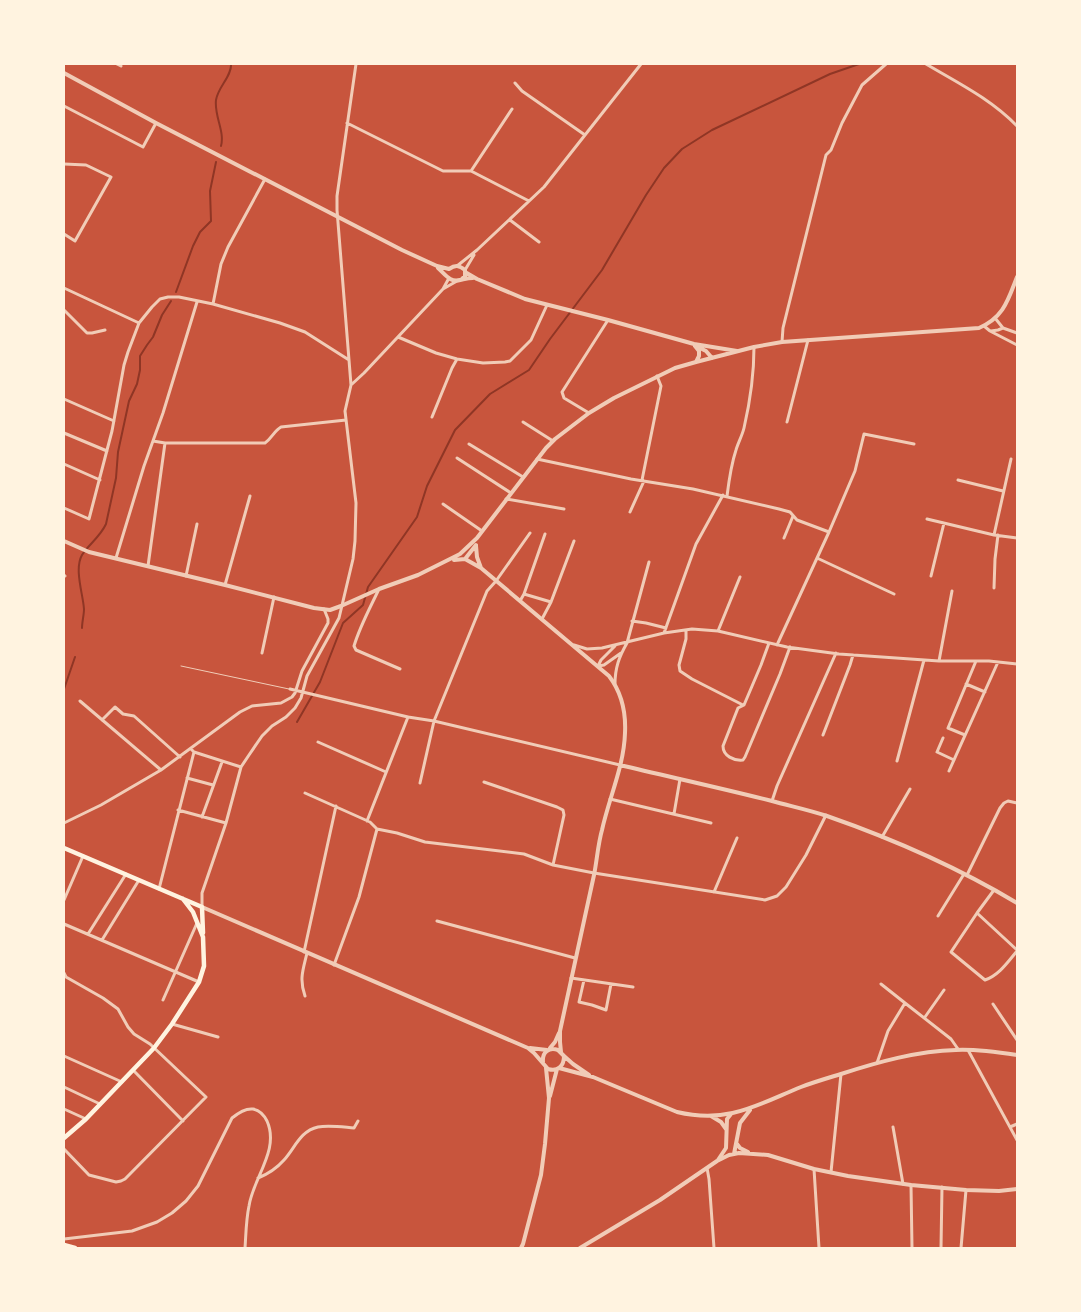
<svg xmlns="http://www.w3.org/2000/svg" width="1081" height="1312" font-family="'Varela Round',sans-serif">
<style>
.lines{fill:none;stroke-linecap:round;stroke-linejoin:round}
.stream{stroke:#8f3625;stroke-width:2}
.service{stroke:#f1ccb7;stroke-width:1}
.minor{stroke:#f1ccb7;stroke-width:3}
.tertiary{stroke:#f1ccb7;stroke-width:4}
.primary{stroke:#fff3e0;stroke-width:4.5}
</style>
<rect width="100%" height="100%" fill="#c8553d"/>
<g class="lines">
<path class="stream" d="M221 146C225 131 214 116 216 100 218 87 232 76 231 64
M176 292 193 246 200 232 211 221 210 191 216 162
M82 628C82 622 84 615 84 609 83 594 74 569 82 555 89 544 100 537 106 524L116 478 118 452 129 401 137 384 140 370V356L147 345 153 337 162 315 171 301
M64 689 75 657
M297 722 320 682 343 623 363 605 368 587 417 517 427 486 455 430 490 394 529 370 550 339 602 270 646 195 664 168 682 149 712 130 830 74 859 64"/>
<path class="service" d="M181 666 289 689"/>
<path class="minor" d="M117 64 121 66
M926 64C958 83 991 99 1017 126
M515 83 522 91 585 135
M64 106 143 147 156 123
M347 123 443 171H471L529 201
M64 164 86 165 111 177 75 241 64 234
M471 171 512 109
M510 220 539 242
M457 266 477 250 544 187 641 64
M465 270 474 255
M64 288 139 323 152 307 160 299 168 297H179L213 304 280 323 305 332 349 360
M443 289 457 281
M213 304 221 264 228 247 265 179
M64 310 87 333H92L105 330
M995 318 1003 328 1017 333
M984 326 990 331 1017 345
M991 331 998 330 1003 328
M398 337 436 353 457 359 483 363 505 362 510 361 531 340 547 305
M782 342 783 328 826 155 831 150 842 123 862 85 886 64
M351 385 337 210V196L356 64
M64 399 114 421
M589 413 564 398 562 392 608 320
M432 417 452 368 457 359
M523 422 553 441
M787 422 808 340
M64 433 107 451
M153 441 165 443
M469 444 523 477
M457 458 511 493
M537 459 631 479 693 489 779 509 790 512 797 520 829 532
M64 464 100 480
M642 480 661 386 657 376
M958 480 1003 491
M727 496C729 480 731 465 736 450 738 443 742 436 744 428 750 402 754 375 754 347
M506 499 564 509
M443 504 482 531
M64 508 89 519 112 431 124 365 128 352 139 323
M630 512 644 481
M927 519 994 535 1017 538
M994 535 1011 459
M784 538 793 516
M116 558 144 466 163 413 197 302
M817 558 894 594
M148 566 165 443H265C272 438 274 431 281 427L346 420
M64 575 65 576
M186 576 197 524
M931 576 944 523
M225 585 250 496
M994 588 995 559 998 535
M379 589C370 608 360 626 354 646L356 650 400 669
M524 594 551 602
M520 601 524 594 545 534
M542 619 551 602 574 541
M632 621 646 623 666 628
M686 630V639L679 665 680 671 692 679 743 705
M718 631 740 577
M664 633 696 544 723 495
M769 643 761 665 744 705 738 708 723 746C723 756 734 761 743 760L745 757 780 674 790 647
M574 645 587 649 602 648 664 633 692 629 718 631 787 647 839 654 939 661H989L1017 664
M777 645 829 532 855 471 864 434 914 444
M262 653 274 597
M939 661 952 591
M598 666 601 660 615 646
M598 666 604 665 621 653
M615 684C615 668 619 657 627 643L649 562
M966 684 985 692
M290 689 408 717 434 721 620 765
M80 701 161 770
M102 720 115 707 123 714 134 716 180 757
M823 735 850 665 853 655
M965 735 948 728 976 661
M943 738 937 752 954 760
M318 742 386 772
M194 752 241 767
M897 761 924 660
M949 771 998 662
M187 778 213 785
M484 782 557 807 563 810 564 815 553 865
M420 783 434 721 487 591 496 581 530 533
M305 793 370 822 377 829
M610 799 711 823
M772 801 777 786 836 653
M178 810 226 823
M674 814 680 779
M202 817 222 762
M367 821 408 717
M64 823 101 805 161 770 240 712 252 706 281 703 292 697 295 693 302 671 328 623V619L324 609
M377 829 397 833 425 842 524 854 553 865 594 873 765 900 777 896 786 887 806 855 826 815
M882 837 910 789
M967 875 1000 808 1004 803 1008 801 1017 803
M159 889 194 752 191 749
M994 890 977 913 1017 950
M714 892 737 838
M64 900 83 856
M202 907V893L226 823 241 767 249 755 262 736 272 726 286 717 295 708 301 698 307 676 339 618 353 559 355 541 356 503 345 411 351 385 364 373 443 289 449 278
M977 913 951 952 985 980C999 975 1007 963 1017 951
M938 916 964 874
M437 921 575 958
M64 924 199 982
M88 934 126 874
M102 940 139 880
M304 952 336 806
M334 965 359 897 377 829
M64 973 66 977 103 998 118 1009 128 1027 134 1034 150 1044 206 1097 125 1179 121 1181 116 1182 89 1175 64 1149
M571 978 633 987
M584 980 579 1002 592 1005 606 1010 611 984
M305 996C299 979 303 970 307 953
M163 1000 197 923
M905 1003 951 1039 958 1049
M993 1004 1017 1040
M925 1017 944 990
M172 1024 218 1037
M968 1050 1017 1140
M64 1056 122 1082
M877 1063 888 1031 905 1003 881 984
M133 1070 183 1121
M64 1087 100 1104
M64 1109 86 1119
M893 1127 903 1184
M1010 1127 1017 1124
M707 1168 709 1179 714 1248
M814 1169 819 1248
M831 1172 841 1074
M258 1178C268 1174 277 1168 284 1160 295 1148 300 1131 318 1127 329 1125 342 1127 354 1128L358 1121
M911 1185 912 1248
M64 1239 132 1231 157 1222 172 1213 186 1201 198 1186 232 1118C238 1113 245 1108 253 1109 259 1110 264 1115 267 1121 280 1150 253 1178 249 1206 246 1220 246 1234 245 1248
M941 1248 942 1187
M961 1248 966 1190"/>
<path class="tertiary" d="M64 73 156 123 402 250 437 266 449 269
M438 268C445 274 450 283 460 280 465 279 468 278 473 278
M449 269C455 265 459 265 465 270V276L462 279
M465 272 477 279 525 299 608 320 694 344 737 351
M695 346 699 351V356L696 362
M696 346 706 351 712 358
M64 541 89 552 225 585 314 608 330 610 341 606 379 589 418 575 460 554 477 538 546 448 555 439 589 413 614 398 675 368 696 362 754 347 782 342 979 328C1004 317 1008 300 1017 277
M476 546 477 557 481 568
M465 559 481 568 609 676C622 693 626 713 625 733 624 766 609 798 602 830 598 844 597 860 594 875 583 927 571 979 560 1031V1042L561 1052
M454 560 465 559 476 545
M620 765C670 777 721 788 772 801 790 806 809 810 827 816 893 839 957 867 1017 903
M202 907 528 1048 534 1053 548 1069C558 1072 564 1066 564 1056L558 1050C549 1047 542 1052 543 1062
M530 1048 547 1050
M550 1048 555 1042 559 1033
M564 1056 573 1064 589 1075
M559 1068 593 1077 677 1112C728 1124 757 1105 801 1087 814 1082 828 1078 841 1074 878 1062 917 1051 956 1050 977 1049 997 1052 1017 1055
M550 1096 557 1069
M711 1116 721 1122 726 1129
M737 1144 740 1148 748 1152
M734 1154 740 1123 750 1110
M718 1160 726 1148 727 1119 731 1114
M521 1248 523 1244 541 1175 545 1144 549 1098 546 1068
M580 1248 660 1200 717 1161 729 1155 739 1153 768 1155 814 1169 848 1176 911 1185 966 1190 999 1191 1017 1189"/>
<path class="primary" d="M64 848 202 907 203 933
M64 1138 86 1119 154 1048 172 1024 199 982 204 966 203 937 193 912 183 899
M64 1245 75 1248"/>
</g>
<rect width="1081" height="1312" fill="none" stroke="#fff3e0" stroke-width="130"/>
</svg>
